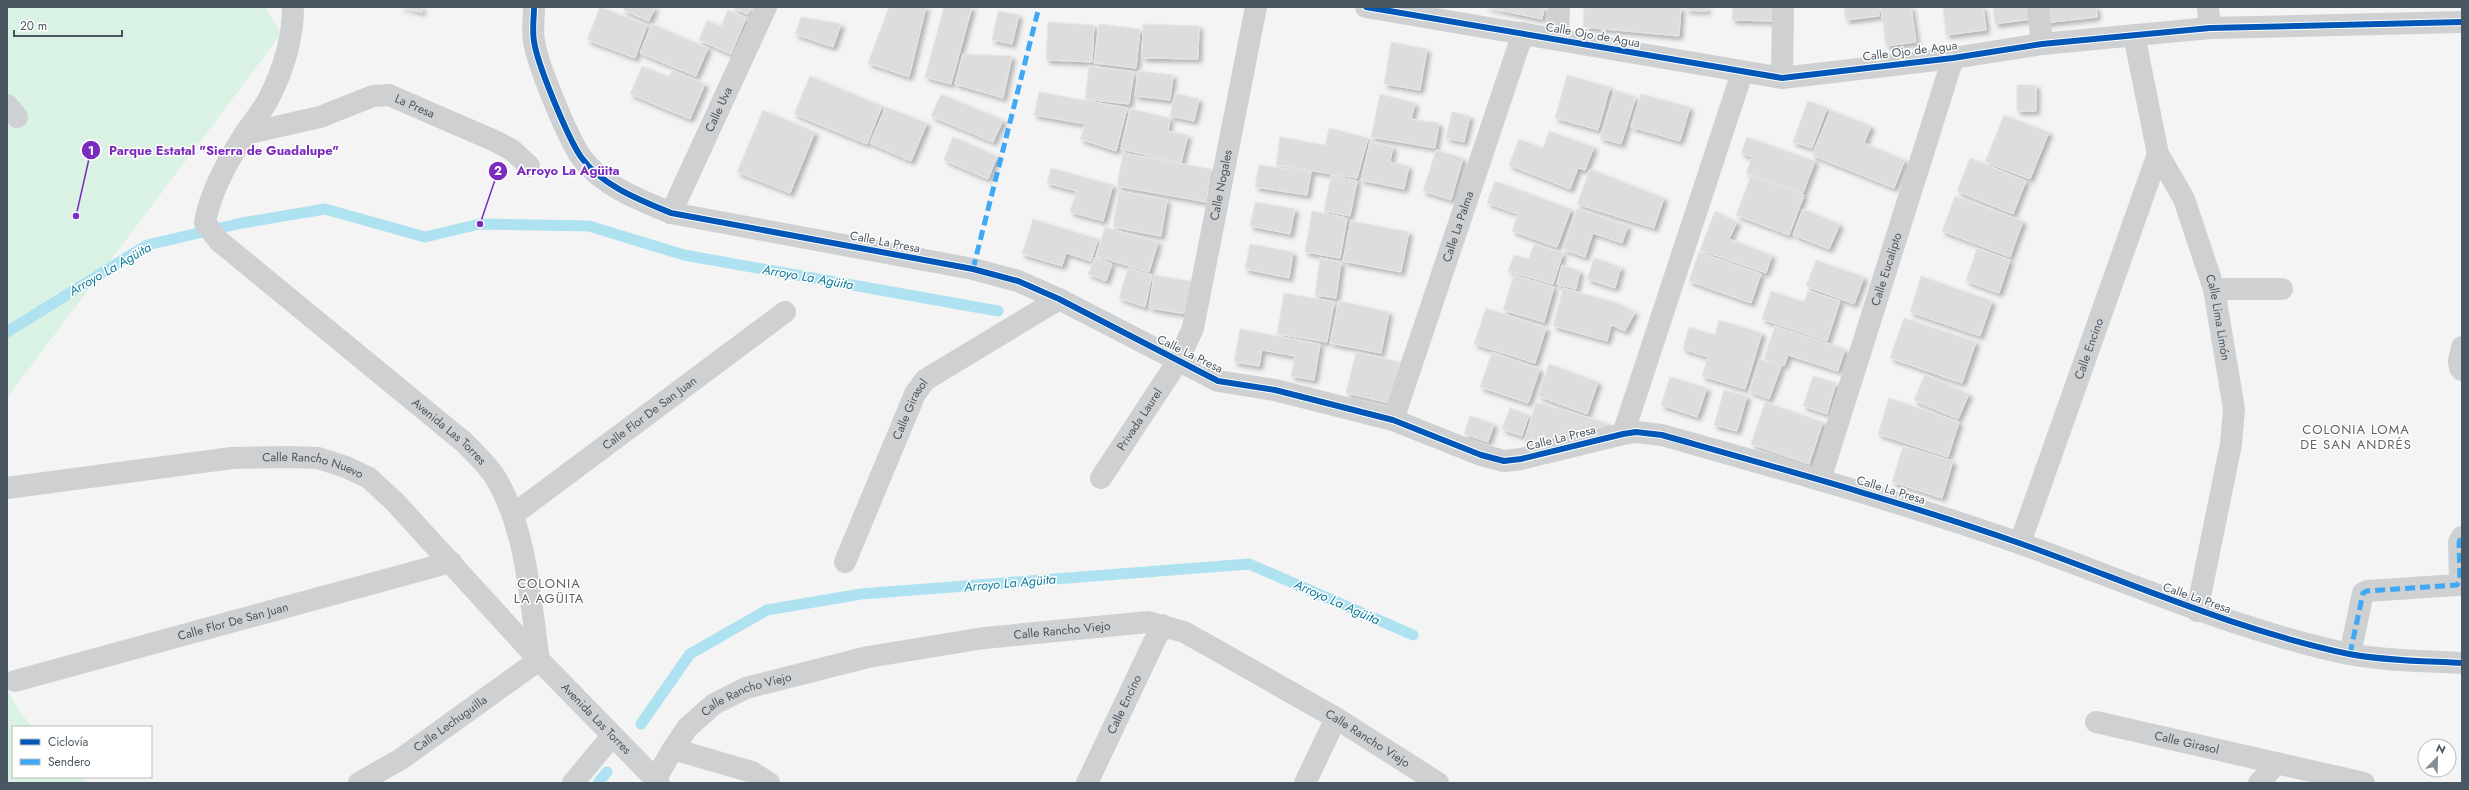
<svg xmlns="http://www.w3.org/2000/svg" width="2469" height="790" font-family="Jost,sans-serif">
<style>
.green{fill:#d9f2e3}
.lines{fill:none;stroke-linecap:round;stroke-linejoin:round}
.stream{stroke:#aee2f0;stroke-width:11}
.building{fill:#ddddde;stroke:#e5e6e7;filter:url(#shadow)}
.minor{stroke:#ced0d2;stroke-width:22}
.quiet{stroke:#3fa9f5;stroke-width:5;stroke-dasharray:10 5;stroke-linecap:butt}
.cycleway-casing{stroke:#fff;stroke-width:8}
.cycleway{stroke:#0057b8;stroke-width:6}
.labels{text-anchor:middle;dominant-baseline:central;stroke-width:3;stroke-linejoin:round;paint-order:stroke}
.street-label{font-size:12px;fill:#4a5661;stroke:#fff}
.water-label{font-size:13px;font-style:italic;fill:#0c7c9b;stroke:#fff}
.neighbourhood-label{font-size:13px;letter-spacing:1px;fill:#5f6368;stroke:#fff}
.leader{fill:none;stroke:#7b2cbf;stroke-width:1.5}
.callout-dot{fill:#7b2cbf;stroke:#fff;stroke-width:1.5}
.mark-label{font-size:12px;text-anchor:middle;font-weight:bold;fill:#fff}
.callout-label{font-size:13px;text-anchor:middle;font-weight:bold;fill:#7b2cbf;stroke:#fff;stroke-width:3;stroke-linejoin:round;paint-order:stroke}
</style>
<defs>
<filter id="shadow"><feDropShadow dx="3.5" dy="3.5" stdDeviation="2" flood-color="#0004"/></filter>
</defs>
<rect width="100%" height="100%" fill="#f4f4f4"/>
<path class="green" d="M7 7H265L281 34 7 398Z
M7 690 22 715 33 727H13V777H82L87 783H7Z"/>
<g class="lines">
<path class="stream" d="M7 332 147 245 242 223 325 209 425 237 480 224 589 226 684 255 998 311
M641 724 690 654 767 610 861 594 1249 564 1413 635
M598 783 607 772"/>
</g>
<path class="building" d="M400 7H422V12Z
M600 7 647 25 635 58 587 40Z
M625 7H655L649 21 623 10Z
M731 7H751L748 14Z
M889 7H926L909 77 868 63Z
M944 7H972L951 84 925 77Z
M1485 7H1544L1542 19Z
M1584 7H1681L1679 36 1583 27Z
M1686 7H1707V11L1686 10Z
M1733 7H1772V21L1732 20Z
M1844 7H1878L1879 16 1846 20Z
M1881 7H1911L1916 42 1886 46Z
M1943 7H1983L1986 30 1946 35Z
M1993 7H2031L2032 19 1995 24Z
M2042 7H2096L2097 17 2044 23Z
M728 10 746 18 731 54 699 40 707 20 721 26Z
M998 11 1019 15 1012 44 992 40Z
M801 17 841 24 833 47 795 34Z
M1048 22 1094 25 1092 62 1046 60Z
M652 24 708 48 696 76 640 53Z
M1099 24 1140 29 1136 68 1094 63Z
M1143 24 1199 26 1198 59 1142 58Z
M1391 42 1427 49 1420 90 1384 84Z
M963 54 1012 56 1003 98 955 84Z
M642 66 669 77 672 70 705 84 690 119 630 94Z
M1089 66 1134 72 1129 104 1085 99Z
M1138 71 1173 75 1170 100 1135 96Z
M1567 75 1610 87 1598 130 1555 118Z
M810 76 882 106 867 144 794 114Z
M2017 85H2036V111H2017Z
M1615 90 1636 97 1621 144 1600 138Z
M1039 92 1127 108 1116 151 1080 139 1085 124 1034 115Z
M1175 93 1199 99 1194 121 1170 116Z
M941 94 1003 120 993 142 931 116Z
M1380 94 1415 103 1411 119 1439 123 1435 148 1371 137Z
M1641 94 1690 107 1680 141 1631 127Z
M1808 101 1827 108 1812 148 1793 142Z
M886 107 927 123 911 161 870 143Z
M1130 109 1170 118 1168 131 1188 135 1181 163 1121 149Z
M763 110 815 132 790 193 737 172Z
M1831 110 1871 126 1864 143 1905 160 1894 188 1812 155Z
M1452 112 1470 116 1464 142 1446 138Z
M2004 115 2049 132 2030 179 1985 162Z
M1329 128 1368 138 1357 178 1276 165 1280 137 1325 145Z
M1549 131 1594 147 1585 170 1578 168 1570 189 1509 165 1519 139 1543 148Z
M953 137 997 156 988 179 944 160Z
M1747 137 1815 161 1803 193 1746 173 1752 157 1741 153Z
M1370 142 1393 147 1390 162 1409 166 1404 189 1361 180Z
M1436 150 1463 158 1451 200 1423 191Z
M1123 153 1211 169 1206 202 1117 186Z
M1970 158 2026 181 2013 214 1957 191Z
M1259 165 1311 172 1307 195 1255 187Z
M1051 168 1113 185 1103 221 1070 212 1076 191 1047 183Z
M1590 169 1664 198 1654 228 1577 204Z
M1331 175 1357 181 1350 216 1324 211Z
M1751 176 1804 195 1789 235 1736 215Z
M1495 181 1571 209 1557 247 1512 231 1518 214 1487 203Z
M1119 191 1167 200 1161 236 1113 227Z
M1955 196 2023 221 2010 257 1942 231Z
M1255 202 1295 209 1290 234 1250 226Z
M1577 208 1628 226 1622 243 1593 233 1585 257 1563 249Z
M1803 209 1840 224 1829 249 1793 235Z
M1312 211 1347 218 1340 258 1305 252Z
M1715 211 1737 222 1729 239 1772 255 1766 273 1700 250Z
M1033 219 1098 239 1091 261 1066 253 1062 266 1022 254Z
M1351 221 1409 232 1401 272 1343 261Z
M1105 227 1158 242 1149 272 1096 256Z
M1250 244 1293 252 1289 278 1245 269Z
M1534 244 1563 253 1553 284 1508 271 1514 255 1529 259Z
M1977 248 2010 260 1999 293 1966 281Z
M1699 252 1761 274 1751 303 1689 281Z
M1095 257 1112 264 1106 281 1088 274Z
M1320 258 1341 262 1336 298 1315 295Z
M1594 258 1621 267 1615 288 1587 279Z
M1816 260 1864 277 1854 304 1806 286Z
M1562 265 1580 271 1576 289 1557 284Z
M1128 268 1152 275 1145 307 1119 298Z
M1154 275 1197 282 1193 315 1149 308Z
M1514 275 1554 287 1544 322 1503 310Z
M1921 276 1992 301 1980 336 1910 312Z
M1563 288 1617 303 1635 312 1625 331 1611 325 1607 341 1553 326Z
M1771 291 1804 302 1808 291 1840 301 1827 341 1762 319Z
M1284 293 1334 302 1327 342 1277 334Z
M1339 301 1389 312 1381 353 1330 343Z
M1486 308 1546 328 1535 363 1474 344Z
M1904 318 1976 342 1962 383 1890 358Z
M1719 320 1762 333 1745 389 1702 376 1708 357 1683 349 1689 327 1715 335Z
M1775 326 1845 349 1838 371 1788 355 1784 366 1764 359Z
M1240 329 1320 344 1314 380 1291 376 1295 356 1262 350 1259 366 1234 362Z
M1356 352 1400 362 1390 403 1346 393Z
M1492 352 1540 369 1528 403 1480 387Z
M1760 359 1781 367 1769 399 1749 391Z
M1549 364 1598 382 1587 414 1538 396Z
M1925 374 1969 394 1958 419 1914 400Z
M1813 376 1836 383 1827 414 1803 406Z
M1670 377 1707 388 1697 417 1661 405Z
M1724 390 1747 396 1737 431 1714 425Z
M1889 398 1959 422 1948 457 1878 434Z
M1536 402 1607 423 1603 431 1524 442Z
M1765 402 1823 422 1809 464 1751 444Z
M1510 408 1529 415 1522 436 1502 429Z
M1470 416 1494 424 1488 442 1464 434Z
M1903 446 1953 461 1942 498 1892 482Z"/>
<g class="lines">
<g class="minor">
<path id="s1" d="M293 7C293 40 283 71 268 100 262 111 253 122 246 132 230 157 209 194 205 223L219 241 465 443C475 454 489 466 497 480 527 533 530 600 539 660"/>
<path d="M534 7C534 18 532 30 534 41 537 64 568 138 581 157 602 186 640 200 671 213L973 269 1018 281 1059 299 1218 381 1275 390 1393 420 1481 455 1504 461 1521 459 1623 434 1636 432 1662 435C1782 469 1902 502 2019 543 2129 582 2235 630 2349 654 2386 661 2425 661 2462 663"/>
<path d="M1366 7 1782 78 1953 58 2042 44 2210 28 2462 22"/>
<path d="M2038 7 2042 44"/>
<path d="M2208 7 2210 28"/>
<path id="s2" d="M2134 35 2158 154 2184 199 2214 289 2234 409 2231 444 2197 611"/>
<path d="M1558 39 1559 7"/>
<path d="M1782 78 1783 7"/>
<path d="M7 105 17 117"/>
<path id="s3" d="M245 134 320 117 373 96 389 95 495 141 512 150 529 166"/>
<path id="s4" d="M671 213 766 7"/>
<path d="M2214 289H2282"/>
<path d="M2462 347 2459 361 2460 368 2462 370"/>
<path id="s5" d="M1393 420 1523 33"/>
<path d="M1623 434 1742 73"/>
<path id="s6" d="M1101 478 1178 361 1193 328 1256 7"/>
<path id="s7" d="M1820 480 1953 58"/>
<path id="s8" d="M7 488 232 458 289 457 318 458 346 467 369 478 395 502 539 660 659 783"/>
<path id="s9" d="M514 514 785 312"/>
<path id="s10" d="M2020 543 2158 154"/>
<path id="s11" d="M845 562 915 394 925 380 1059 299"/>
<path d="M2350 654 2363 593 2367 591 2457 585 2460 580 2459 542 2462 537"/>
<path id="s12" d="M15 681 451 562"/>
<path id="s13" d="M2096 722 2364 783"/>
<path id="s14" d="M673 749 687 728 714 704 746 688 868 657 984 638 1148 622 1184 632 1211 647 1336 718 1438 783"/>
<path d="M655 780 673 749 752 772 769 783"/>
<path id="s15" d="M359 783 401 759 539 660"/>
<path d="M573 783 612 736"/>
<path id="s16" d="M1087 783 1162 625"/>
<path d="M1305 783 1336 718"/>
<path d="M2259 783 2277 763"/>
</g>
<path class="quiet" d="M973 269 1039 7
M2350 654 2363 593 2367 591 2457 585 2460 580 2459 542 2462 537"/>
<g class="cycleway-casing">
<path id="cycleway" d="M534 7C534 18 532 30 534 41 537 64 568 138 581 157 602 186 640 200 671 213L973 269 1018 281 1059 299 1218 381 1275 390 1393 420 1481 455 1504 461 1521 459 1623 434 1636 432 1662 435C1782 469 1902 502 2019 543 2129 582 2235 630 2349 654 2386 661 2425 661 2462 663
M1366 7 1782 78 1953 58 2042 44 2210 28 2462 22"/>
</g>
<use href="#cycleway" class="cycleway"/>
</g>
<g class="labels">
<g class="street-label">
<text transform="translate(1593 35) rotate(10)">Calle Ojo de Agua</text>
<text transform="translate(1910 51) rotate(-7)">Calle Ojo de Agua</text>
<text stroke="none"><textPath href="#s3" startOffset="178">La Presa</textPath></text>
<text stroke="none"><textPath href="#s4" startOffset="114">Calle Uva</textPath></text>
<text stroke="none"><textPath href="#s6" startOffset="322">Calle Nogales</textPath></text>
<text stroke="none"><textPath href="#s5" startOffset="204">Calle La Palma</textPath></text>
<text transform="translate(885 242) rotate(11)">Calle La Presa</text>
<text stroke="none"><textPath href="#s7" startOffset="221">Calle Eucalipto</textPath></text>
<text stroke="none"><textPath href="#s2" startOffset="297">Calle Lima Limón</textPath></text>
<text stroke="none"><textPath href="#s10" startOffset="206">Calle Encino</textPath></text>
<text transform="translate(1190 354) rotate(26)">Calle La Presa</text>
<text stroke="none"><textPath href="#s11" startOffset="166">Calle Girasol</textPath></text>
<text stroke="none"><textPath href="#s9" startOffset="169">Calle Flor De San Juan</textPath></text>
<text stroke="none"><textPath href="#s6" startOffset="70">Privada Laurel</textPath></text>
<text stroke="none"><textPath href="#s1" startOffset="558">Avenida Las Torres</textPath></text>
<text transform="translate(1561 438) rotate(-14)">Calle La Presa</text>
<text stroke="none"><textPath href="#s8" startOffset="309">Calle Rancho Nuevo</textPath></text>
<text transform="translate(1891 490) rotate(17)">Calle La Presa</text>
<text transform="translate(2197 598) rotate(19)">Calle La Presa</text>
<text stroke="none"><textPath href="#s12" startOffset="226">Calle Flor De San Juan</textPath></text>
<text stroke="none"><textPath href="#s14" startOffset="419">Calle Rancho Viejo</textPath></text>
<text stroke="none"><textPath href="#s14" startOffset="95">Calle Rancho Viejo</textPath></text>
<text stroke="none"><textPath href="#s16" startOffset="87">Calle Encino</textPath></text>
<text stroke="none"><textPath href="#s8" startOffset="699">Avenida Las Torres</textPath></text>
<text stroke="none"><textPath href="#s15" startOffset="109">Calle Lechuguilla</textPath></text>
<text stroke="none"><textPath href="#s14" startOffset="755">Calle Rancho Viejo</textPath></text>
<text stroke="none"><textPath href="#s13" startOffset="93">Calle Girasol</textPath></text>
</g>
<g class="water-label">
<text transform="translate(110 269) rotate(-30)">Arroyo La Agüita</text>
<text transform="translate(808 277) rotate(10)">Arroyo La Agüita</text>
<text transform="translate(1010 583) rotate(-5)">Arroyo La Agüita</text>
<text transform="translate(1337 602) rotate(24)">Arroyo La Agüita</text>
</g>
<g class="neighbourhood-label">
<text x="2356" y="429">COLONIA LOMA<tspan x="2356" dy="15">DE SAN ANDRÉS</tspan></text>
<text x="549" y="583">COLONIA<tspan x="549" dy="15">LA AGÜITA</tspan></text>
</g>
</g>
<path class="leader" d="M76 216L91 150M480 224L498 171"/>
<g class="callout-dot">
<circle cx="76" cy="216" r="4"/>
<circle cx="480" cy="224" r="4"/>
<circle cx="91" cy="150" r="10"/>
<circle cx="498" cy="171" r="10"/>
</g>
<g class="mark-label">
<text x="91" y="155">1</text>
<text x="498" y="175">2</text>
</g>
<g class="callout-label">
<text x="224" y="155">Parque Estatal "Sierra de Guadalupe"</text>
<text x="568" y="175">Arroyo La Agüita</text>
</g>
<rect width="2469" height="790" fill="none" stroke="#4a5661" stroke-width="16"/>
<rect x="12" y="726" width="140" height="52" fill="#ffffff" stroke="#b7bbc0"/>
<rect x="20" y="739" width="20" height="6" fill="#0057b8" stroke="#b7bbc0"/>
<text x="48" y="746" font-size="12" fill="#4a5661">Ciclovía</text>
<rect x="20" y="759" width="20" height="6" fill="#3fa9f5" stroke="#b7bbc0"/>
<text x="48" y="766" font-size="12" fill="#4a5661">Sendero</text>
<g transform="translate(2437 758) rotate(23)"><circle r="19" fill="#ffffff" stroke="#b7bbc0"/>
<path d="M0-3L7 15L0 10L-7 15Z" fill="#868d94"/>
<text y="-6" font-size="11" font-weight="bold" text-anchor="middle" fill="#4a5661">N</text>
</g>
<path d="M14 30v6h108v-6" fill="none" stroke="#4a5661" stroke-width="2"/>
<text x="20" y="30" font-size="12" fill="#4a5661" stroke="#ffffff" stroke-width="3" paint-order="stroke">20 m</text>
</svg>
